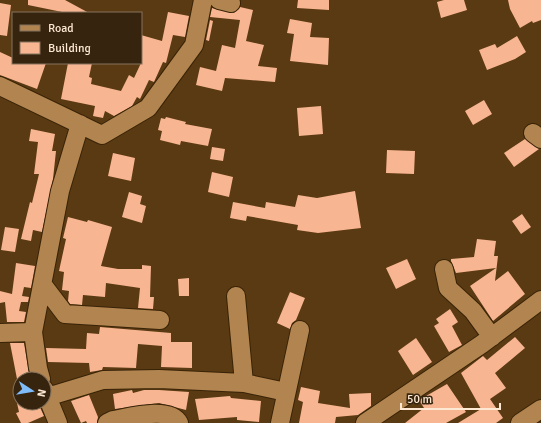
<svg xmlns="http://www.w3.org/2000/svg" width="541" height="423" font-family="Signika,sans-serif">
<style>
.building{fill:#f8b592}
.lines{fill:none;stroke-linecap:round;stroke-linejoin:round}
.minor-casing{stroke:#392307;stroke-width:20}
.minor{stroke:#b18450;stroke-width:18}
</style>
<rect width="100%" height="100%" fill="#5a3a12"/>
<path class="building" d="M28 0H65L89 13H67L28 5Z
M298 0H329V10L297 8Z
M444 0H464L467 10 441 18 437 2Z
M508 0H541V20L533 23 532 21 520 28 510 9Z
M0 3 11 5 7 36 0 35Z
M240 7 253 10 246 41 264 45 258 66 277 68 275 82 225 78 222 91 196 85 200 67 216 71 222 45 235 48 240 20 210 17 212 8 234 13Z
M168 12 189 16 185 37 173 35 166 63 163 62 154 82 149 80 140 99 137 97 132 106 114 116 105 111 103 118 93 116 95 106 61 99 68 63H92L89 77 92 78 91 84 121 91 129 75 134 78 141 63V35L162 41Z
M290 19 312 23 310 37 329 38 328 65 290 61 294 34 287 33Z
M210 20 213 21 209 41 206 40Z
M517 36 526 52 515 59 487 70 479 50 495 44 497 48Z
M0 52 13 58V63H46L37 89 0 75Z
M484 100 492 114 473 125 465 111Z
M321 106 323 134 299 136 297 108Z
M166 117 186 122 185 124 212 129 208 146 181 141 180 145 160 140 162 131 158 130 161 118 165 119Z
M31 129 55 134 52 151H56L53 179 42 232 33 230 31 241 21 239 30 202 32 203 39 174H34L38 142 29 141Z
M525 139 539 149 514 167 504 153Z
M212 147 225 149 223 161 210 159Z
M387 150 415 151 414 174 386 173Z
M113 153 135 158 131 181 108 176Z
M212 172 233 177 229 197 208 192Z
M355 191 361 228 318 233 297 230 298 225 247 216 246 221 230 218 233 202 265 208 266 202 295 207 298 195 317 198Z
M129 192 142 196 140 204 146 206 142 223 122 217Z
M522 214 531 227 521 234 512 221Z
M68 217 87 222 88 220 112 227 101 266 118 269H142V265L151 266 150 297H154L153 309 138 308 140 288 106 283 105 297 83 295 82 305 70 304 68 301 69 291 62 290 64 272 59 271 66 239 63 238Z
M5 227 19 229 15 252 1 250Z
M477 239 496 241 494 256H498L495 281 508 271 525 294 493 321 470 286 496 268 456 273 451 261V259L474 257Z
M407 259 416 279 396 289 386 268Z
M16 263 35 266 31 288 24 287 22 296 29 297 28 302H21L19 311 26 312 24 322H7L5 302 0 303V291L12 294Z
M189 278V296H179L178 279Z
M290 292 305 298 296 320 292 323 290 329 277 323Z
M450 309 458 322 452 326 462 345 449 352 434 326 439 323 436 319Z
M100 327 171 333V342H192V368L161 367 162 346 138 344 136 368 103 367 102 370 90 372 89 363 48 362 46 348 86 349 87 333 99 334Z
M515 337 525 348 495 373 506 388 490 399 503 418 496 423H458L481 409 461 373 483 356 487 360Z
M416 338 432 362 413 375 398 351Z
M10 343H24L30 379H17Z
M447 384 466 412 446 423H405L424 408 419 400Z
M301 387 320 391 318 403 350 408 349 394 371 393V406L358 415 336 417 335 423H299L303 402 298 400Z
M132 390 133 393 144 390H159L189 392 186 410 159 403 115 409 113 394Z
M89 395 98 417 97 423H87L86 421 81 423 71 401Z
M230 396 231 398 261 401 259 422 237 420V417L199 420 195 399Z
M17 403H38L44 416 28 423H21L16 413 19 412Z"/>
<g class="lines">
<g class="minor-casing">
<path id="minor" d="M219 0 231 3
M0 86 102 135 148 108 194 45 203 0
M533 133 541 139
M444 269 448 288 473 311 492 337
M43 285 65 314 160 320
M236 296 244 383
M0 333 33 332
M41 379 38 368 33 332 60 191 80 124
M44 389 58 423
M47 397 103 380 159 379 244 383 286 392
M107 423 113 420C130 417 170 406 179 423
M280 423 300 330
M365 423 482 344 541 300
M520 423 541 409"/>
</g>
<use href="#minor" class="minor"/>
</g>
<rect x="12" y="12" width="130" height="52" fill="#36240e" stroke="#85725d"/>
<rect x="20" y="25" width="20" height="6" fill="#b18450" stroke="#85725d"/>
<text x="48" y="32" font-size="12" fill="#fce8d3">Road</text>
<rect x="20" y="42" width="20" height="12" fill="#f8b592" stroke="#85725d"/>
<text x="48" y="52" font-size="12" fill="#fce8d3">Building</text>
<g transform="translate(32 391) rotate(102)"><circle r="19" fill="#36240e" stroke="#85725d"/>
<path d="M0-3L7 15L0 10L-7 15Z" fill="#7fbdfa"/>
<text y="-6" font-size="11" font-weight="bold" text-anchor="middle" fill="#fce8d3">N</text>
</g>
<path d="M401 403v6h99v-6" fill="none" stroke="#fce8d3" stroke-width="2"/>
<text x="407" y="403" font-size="12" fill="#fce8d3" stroke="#36240e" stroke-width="3" paint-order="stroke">50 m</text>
</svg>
